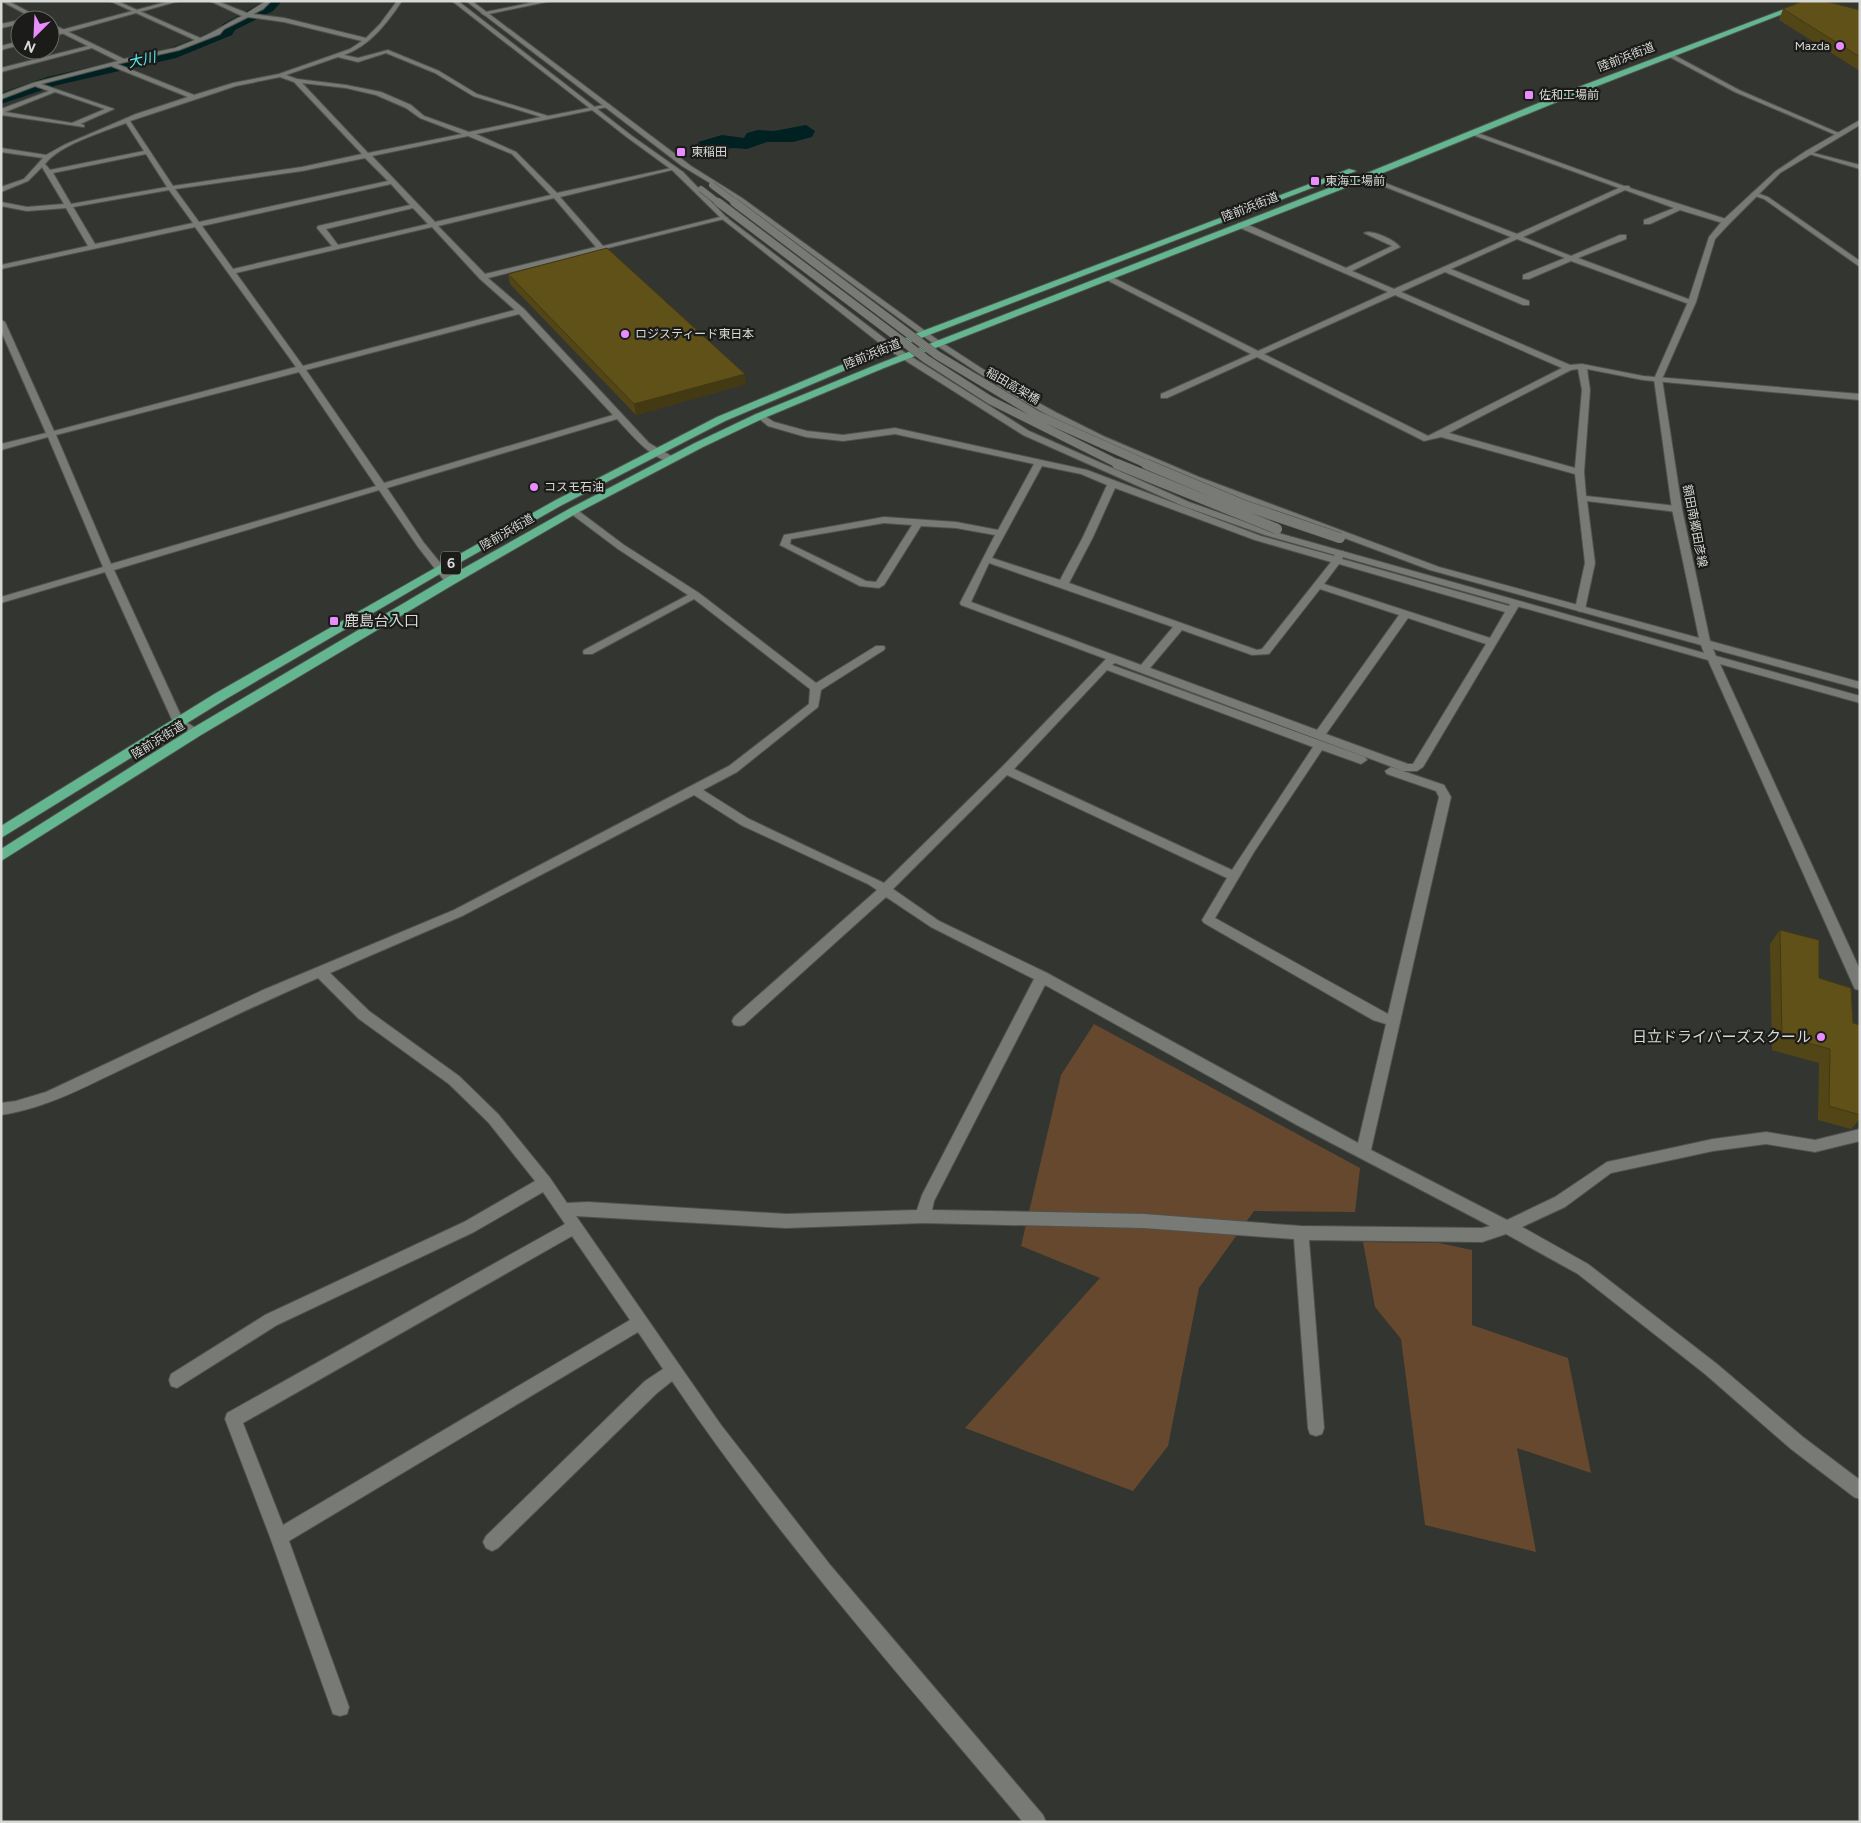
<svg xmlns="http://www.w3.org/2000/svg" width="1861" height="1823" font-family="Figtree,'Noto Sans JP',sans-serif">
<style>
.green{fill:#66482e}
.water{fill:#002121}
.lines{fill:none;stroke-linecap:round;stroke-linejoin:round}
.river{fill:#002121;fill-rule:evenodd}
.street-casing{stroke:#50524d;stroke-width:2}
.secondary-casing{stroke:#50524d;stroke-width:2}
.highway-casing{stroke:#50524d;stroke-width:2}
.street{fill:#787b75;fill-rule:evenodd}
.secondary{fill:#787b75;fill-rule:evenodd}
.highway{fill:#64b690;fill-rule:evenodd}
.secondary-bridge-far2-casing{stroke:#50524d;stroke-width:7;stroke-linecap:butt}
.secondary-bridge-far1-casing{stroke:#50524d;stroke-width:9;stroke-linecap:butt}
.secondary-bridge-casing{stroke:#50524d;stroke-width:11;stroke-linecap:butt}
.secondary-bridge-far2{stroke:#787b75;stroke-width:6}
.secondary-bridge-far1{stroke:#787b75;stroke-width:8}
.secondary-bridge{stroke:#787b75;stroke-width:10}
.wall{fill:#534616}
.shaded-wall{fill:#433912}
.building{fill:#605119;stroke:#433912}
.poi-dot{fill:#e98dfe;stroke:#1b1c1a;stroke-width:2}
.labels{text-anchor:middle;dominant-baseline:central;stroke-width:4.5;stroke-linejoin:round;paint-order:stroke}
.far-poi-label{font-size:12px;fill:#d7d9d6;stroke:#1b1c1a;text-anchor:start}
.far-street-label{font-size:12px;fill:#d7d9d6;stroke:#1b1c1a}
.far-water-label{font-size:14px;font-style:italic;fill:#58eef0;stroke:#1b1c1a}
.shield{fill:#1b1c1a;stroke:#9fa09e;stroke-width:1}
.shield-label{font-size:14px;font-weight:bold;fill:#d7d9d6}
.poi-label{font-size:15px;fill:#d7d9d6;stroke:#1b1c1a;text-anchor:start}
</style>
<rect width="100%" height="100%" fill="#333530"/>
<path class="green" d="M1094 1024 1360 1168 1355 1212 1254 1211 1199 1288 1168 1446 1133 1491 965 1428 1100 1278 1021 1246 1061 1075Z
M1363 1242 1439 1243 1472 1250V1325L1568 1358 1591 1473 1517 1448 1536 1552 1425 1525 1401 1339 1375 1307Z"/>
<path class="water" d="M806 125 815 131 812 137 793 142H767L747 149 734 148 711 150 702 147 698 142 722 135 744 138 747 133 758 130 774 131Z"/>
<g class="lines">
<path class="river" d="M265 1H282L273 11 235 30 232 35 176 58 58 85 1 104V93L47 77 165 50 220 29 223 24Z"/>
<g class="street-casing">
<path id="street" d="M1 1H8L44 20H37Z
M110 1H117L200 38C215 32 227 23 242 16L210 1H217L247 13 266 1H271L263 9 253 14 284 18 366 38 380 24 397 1H402C387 23 371 45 344 55L358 58 388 50 439 71 477 94 548 116 609 104 607 107 476 134 516 152 557 193 676 167V169L560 197 603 246 724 216 728 218 488 278 524 309 649 443 673 457V461C655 464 629 432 617 419L387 488 424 543 455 581 450 584 446 583 418 547 379 490 114 570 183 720 202 732 196 736 173 722 105 572 1 603V597L103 567 48 437 1 450V444L46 433 1 331V320L5 322 54 431 296 367 195 227 1 269V265L88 246 66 208 27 211 1 206V202L27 207 64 204 42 167 28 181 1 192V187L24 179 43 158 1 152V148L46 155 64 145 136 114 188 97 111 66 41 84 114 109 80 124 84 125V127L1 115V109L49 91 35 86 1 99V95L33 83 118 61 92 48 1 72V68L88 46 50 27V23L124 59 175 48 195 40ZM248 17 284 22 362 41 350 49 279 74 233 83 194 95 117 64 179 50 220 34 224 29ZM386 53 435 73 473 96 541 117 469 132 424 116 411 105 381 92 346 85 297 79 286 75 338 57 358 62ZM280 77 294 82 362 154 302 167 173 186 130 121 236 86ZM302 83 346 88 376 95 406 108 420 118 462 134 368 153ZM55 92 105 109 72 123 5 112ZM126 123 144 151 50 170 45 164C59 145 103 132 126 123ZM468 136 512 154 551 195 435 222 372 156ZM146 154 167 187 71 204 53 173ZM365 158 388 181 199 222 175 189 302 171ZM391 184 410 205 318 226 317 228 332 246 233 269 202 226ZM169 190 193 223 95 244 73 207ZM554 198 596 247 485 274 438 226ZM413 208 428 224 338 245 326 229ZM432 227 480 279 515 310 303 366 236 273ZM519 314 613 415 384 483 306 370ZM299 372 376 486 111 564 56 435Z
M539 1H551L484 15 481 13Z
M20 20V24L1 28V24Z
M1670 53 1739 90 1841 134 1836 135 1735 92 1668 56Z
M1472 131 1624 186H1629L1630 188 1729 220 1730 222 1726 224 1680 210 1650 224H1644V220L1674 208 1625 190 1523 237 1571 256 1620 235H1626V239L1578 258 1696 302 1689 304 1571 261 1529 279H1523V275L1565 258 1517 239 1451 269 1529 301V305H1523L1445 272 1401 292 1570 365 1582 364 1643 376 1860 394V400L1643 380 1587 369 1590 390 1584 472 1586 496 1677 506 1682 509 1677 512 1587 501 1595 563 1585 609 1580 612 1575 609 1585 563 1575 474 1441 437 1424 441 1257 357 1167 398H1161V394L1251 354 1101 277 1108 275 1258 351 1388 292 1238 227V223H1244L1346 268 1392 246 1364 233C1372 229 1395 240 1400 247L1352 271 1394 289 1511 237 1363 178V176H1367L1517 234 1619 188 1470 134V132ZM1395 295 1562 368 1428 436 1264 354ZM1578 369 1582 390 1575 468 1449 433 1571 370Z
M1806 151 1860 165V169L1806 153Z
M1754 192 1768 197 1860 261V267L1764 199 1752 195 1751 194Z
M760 413 774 422 807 431 843 435 895 428 1087 470 1261 536 1334 556 1337 551H1343L1345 553 1342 559 1509 606 1511 602H1519L1520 604 1423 767 1417 771H1403L1115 663 1112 665 1365 757 1367 760 1361 764 1322 750 1254 852 1215 918 1388 1014 1439 797 1436 791 1387 774 1385 771 1391 767 1444 785 1451 797 1371 1150 1507 1220 1555 1197 1607 1162 1713 1139 1766 1132 1815 1140 1860 1129V1141L1815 1152 1766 1144 1713 1151 1611 1173 1565 1207 1522 1227 1588 1264 1717 1364 1803 1437 1860 1480V1499L1854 1497 1791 1449 1705 1374 1578 1274 1506 1234 1482 1242 1309 1240 1324 1428 1322 1434 1316 1436 1310 1434 1308 1428 1294 1239 1144 1228 923 1223 786 1228 576 1216 721 1425 831 1566 1043 1815 1046 1822H1023C902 1678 777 1537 672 1381L657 1393 498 1548 492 1551 486 1548 483 1542 486 1536 645 1381 663 1369 638 1332 289 1541 349 1707 347 1714 340 1716 333 1714 270 1537 225 1419 227 1413 565 1224 543 1192 474 1232 277 1325 177 1388 171 1386 169 1380 171 1374 265 1315 464 1222 535 1181 488 1122 449 1084 359 1019 318 978C256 1005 196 1034 135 1063 92 1083 49 1108 1 1115V1103L16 1101 46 1092 263 990 454 910 729 766 809 704 810 689 694 599 592 654H584L583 652 584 650 688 595 618 549 570 513V509H576L624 545 699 593 816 683 876 646H884L885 648 884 650 821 690 818 707 737 772 703 790 749 819 884 883 1002 767 1106 659 961 605 960 603 995 535 956 528 921 526 884 585 879 588 860 586 780 545 784 535 884 517 956 522 998 530 1034 464 895 434 843 441 806 437 768 426 756 416ZM1042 466 1081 474 1107 485 1083 537 1060 580 992 558ZM1115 488 1255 540 1331 562 1262 649 1257 650 1069 583 1093 537ZM884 523 912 525 876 582 866 581 790 544 791 539ZM989 563 1173 627 1141 665 971 602ZM1339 564 1505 612 1490 638 1324 584ZM1320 589 1399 615 1317 730 1150 668 1182 630 1252 655 1269 654ZM1408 618 1486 644 1413 764H1408L1326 734ZM1107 670 1313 747 1232 870 1014 769ZM1007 775 1227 878 1202 920 1204 923 1373 1020 1386 1024 1358 1143 1047 973 939 921 893 889ZM694 795 741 825 868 884 877 890 734 1017 732 1021 734 1025 739 1026 744 1025 886 897 931 927 1034 979 922 1195 917 1210 786 1214 588 1202 567 1203 550 1178 498 1114 459 1076 369 1011 330 973 462 916ZM1045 985 1295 1124 1490 1226 1482 1228 1301 1226 1144 1214 932 1210 934 1201ZM572 1236 630 1320 283 1525 243 1423Z"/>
</g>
<g class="secondary-casing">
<path id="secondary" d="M170 1H179L50 37V33Z
M452 1H458L632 136 683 172 726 217 893 345 1029 431 1189 502 1271 531 1704 653 1701 645 1430 570 1192 481 1097 440 1051 417 1009 393 930 341 738 200 682 166 466 1H472L691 166 742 198 935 338 1015 390 1057 413 1103 436 1199 477 1439 567 1699 638 1672 509 1654 379 1688 302 1709 237 1723 220 1776 171 1806 151 1860 120V125L1780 173 1729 224 1715 239 1696 302 1662 379 1682 509 1710 641 1860 682V689L1713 649 1716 656 1860 696V703L1720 664 1860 970V990L1855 989 1853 985 1708 660 1265 535 1183 506 1023 435 887 349 722 219 672 170 628 138Z
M20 41V45L1 50V46Z"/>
</g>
<g class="highway-casing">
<path id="highway" d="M1806 1H1816L1574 95 1368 179 884 368 764 418 703 447 577 513 456 583 201 735 1 861V849L191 729 448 577 569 509 695 443 756 414 878 364 1362 175 1568 91Z
M1349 169 1356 171 926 336 725 421 562 505 443 572 226 699 1 838V826L216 693 435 568 554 501 717 417 920 332Z"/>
</g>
<use href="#street" class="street"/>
<use href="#secondary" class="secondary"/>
<use href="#highway" class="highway"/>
<g class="secondary-bridge-far2-casing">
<path id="secondary-bridge-far2" d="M712 185 736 203
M701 189 719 203"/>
</g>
<g class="secondary-bridge-far1-casing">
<path id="secondary-bridge-far1" d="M718 202 926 359 990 400 1120 465
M734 202 937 355 1037 415 1149 465"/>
</g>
<g class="secondary-bridge-casing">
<path id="secondary-bridge" d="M1117 464 1277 529
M1146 464 1246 506 1340 538"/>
</g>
<use href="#secondary-bridge-far2" class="secondary-bridge-far2"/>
<use href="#secondary-bridge-far1" class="secondary-bridge-far1"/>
<use href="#secondary-bridge" class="secondary-bridge"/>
</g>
<path class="wall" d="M1783 9 1860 10V71L1779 20Z
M508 274 746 384 636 415 510 284Z
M1780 930 1819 978 1853 1023 1860 1025V1119L1851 1129 1818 1120 1819 1063 1772 1050 1770 944Z"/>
<path class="shaded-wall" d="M745 374 746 384 636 415 634 404Z"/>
<path class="building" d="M1803 1H1825L1860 10V57L1783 9Z
M607 248 745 374 634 404 508 274Z
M1780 930 1819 940V978L1851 988 1853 1023 1860 1025V1115L1829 1106 1830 1049 1782 1036Z"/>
<g class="poi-dot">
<circle cx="1840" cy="46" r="5"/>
<rect x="1524" y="90" width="10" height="10" rx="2.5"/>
<rect x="676" y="147" width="10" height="10" rx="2.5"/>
<rect x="1310" y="176" width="10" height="10" rx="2.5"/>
<circle cx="625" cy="334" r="5"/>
<circle cx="534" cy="487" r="5"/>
<rect x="329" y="616" width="10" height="10" rx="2.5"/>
<circle cx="1821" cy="1037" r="5"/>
</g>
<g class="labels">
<g class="far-poi-label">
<text x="1830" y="46" text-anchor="end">Mazda</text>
<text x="1539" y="95">佐和工場前</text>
<text x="691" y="152">東稲田</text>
<text x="1325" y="181">東海工場前</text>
<text x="635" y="334">ロジスティード東日本</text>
<text x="544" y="487">コスモ石油</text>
</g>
<g class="far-street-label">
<text transform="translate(1626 57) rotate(-21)">陸前浜街道</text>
<text transform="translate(1250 207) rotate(-21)">陸前浜街道</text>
<text transform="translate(872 354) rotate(-22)">陸前浜街道</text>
<text transform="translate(1013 386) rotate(30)">稲田高架橋</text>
<text transform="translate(1695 526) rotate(79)">額田南郷田彦線</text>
<text transform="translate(507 532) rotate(-30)">陸前浜街道</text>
<text transform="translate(158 740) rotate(-32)">陸前浜街道</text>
</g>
<g class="far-water-label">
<text transform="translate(142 60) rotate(-13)">大川</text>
</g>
<rect class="shield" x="441" y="551.5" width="20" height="23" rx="4"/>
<g class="shield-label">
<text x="451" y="563">6</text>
</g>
<g class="poi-label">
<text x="344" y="621">鹿島台入口</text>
<text x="1811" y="1037" text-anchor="end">日立ドライバーズスクール</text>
</g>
</g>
<rect width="1861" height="1823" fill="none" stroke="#d7d9d6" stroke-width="5"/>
<g transform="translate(35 35) rotate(204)"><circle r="24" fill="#1b1c1a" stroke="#666865"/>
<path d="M0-4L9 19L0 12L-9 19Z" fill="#e98dfe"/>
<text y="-8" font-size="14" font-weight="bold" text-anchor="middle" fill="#d7d9d6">N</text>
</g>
</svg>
